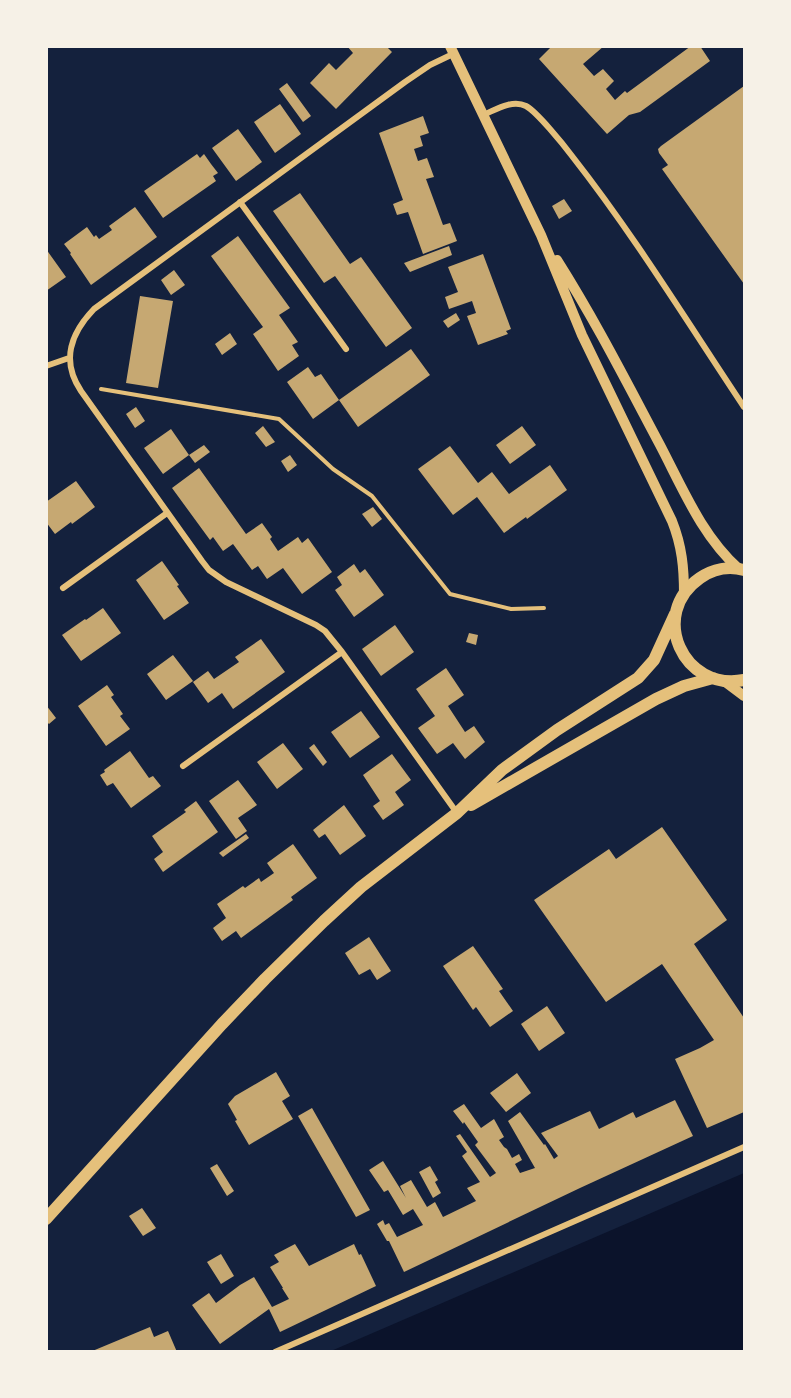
<svg xmlns="http://www.w3.org/2000/svg" width="791" height="1398" font-family="Commissioner,sans-serif">
<style>
.water{fill:#0b132b}
.building{fill:#c6a872}
.lines{fill:none;stroke-linecap:round;stroke-linejoin:round}
.path{stroke:#e5c07b;stroke-width:4}
.minor{stroke:#e5c07b;stroke-width:6}
.tertiary{stroke:#e5c07b;stroke-width:10}
.secondary{stroke:#e5c07b;stroke-width:12}
</style>
<rect width="100%" height="100%" fill="#14213d"/>
<path class="water" d="M744 1173V1351H331Z"/>
<path class="building" d="M347 46H386L392 52 336 109 310 83 329 63 336 70 353 53Z
M552 46H604L583 64 594 76 603 69 614 81 606 89 615 100 625 91 627 93 691 46H700L710 61 640 112 629 115 607 134 539 59Z
M287 83 311 116 303 122 279 89Z
M744 86V284L662 169 668 165 659 153 658 149 661 146Z
M280 104 301 134 275 153 254 122Z
M423 116 429 133 420 136 423 146 414 149 418 161 427 158 434 177 426 179 443 225 450 223 457 241 423 254 408 212 397 215 393 204 403 200 379 133Z
M238 129 262 162 236 181 212 148Z
M197 154 200 158 204 154 211 164 218 173 213 176 216 181 163 218 144 191Z
M300 193 350 264 361 257 412 328 386 347 335 276 324 283 273 211Z
M564 199 572 211 559 219 552 206Z
M135 207 157 237 91 285 70 254 71 253 64 244 87 227 94 237 96 235 99 239 112 230 109 226Z
M238 236 290 308 279 315 298 342 292 345 299 356 278 371 253 334 263 327 211 256Z
M449 246 452 255 410 272 404 263Z
M46 249 66 277 46 291Z
M483 254 511 329 506 331 508 334 478 345 467 316 476 313 472 301 449 309 445 297 458 292 448 267Z
M174 270 185 285 171 295 161 280Z
M140 296 173 301 158 388 126 383Z
M456 313 460 320 448 328 443 321Z
M230 333 237 344 222 355 215 344Z
M411 349 430 375 358 427 339 400Z
M308 367 315 377 321 374 339 400 313 419 287 382Z
M136 407 145 421 135 428 126 414Z
M263 426 275 442 266 447 255 433Z
M522 426 536 445 510 464 496 445Z
M171 429 189 455 163 474 144 448Z
M204 445 210 452 195 463 189 455Z
M450 446 478 483 492 472 509 494 550 465 567 490 527 519 526 517 504 533 477 497 453 515 418 469Z
M290 455 297 465 288 472 281 461Z
M199 468 246 534 262 523 272 537 270 539 278 551 298 537 302 543 308 538 332 572 302 594 283 568 267 579 258 566 252 570 233 544 223 551 213 537 210 540 172 488Z
M76 481 95 507 72 524 71 522 55 534 46 522V502Z
M373 507 382 519 372 527 362 514Z
M162 561 179 585 177 586 189 603 164 620 136 580Z
M354 564 360 573 365 569 384 595 354 617 335 590 342 585 337 577Z
M103 608 121 633 81 661 62 635 85 619 86 620Z
M395 625 414 652 381 676 362 649Z
M469 633 478 635 476 645 466 642Z
M261 639 285 672 233 709 222 693 208 703 193 682 208 671 214 679 239 662 235 657Z
M173 655 193 681 166 700 147 674Z
M446 668 464 695 448 706 465 732 474 726 485 742 465 759 453 743 437 754 418 728 435 716 416 689Z
M107 685 114 695 111 697 123 714 120 716 130 729 106 746 78 706Z
M46 705 56 718 49 724 46 721Z
M361 711 380 737 350 758 331 732Z
M283 743 303 769 277 789 257 762Z
M314 744 327 762 323 766 309 748Z
M130 751 149 778 153 776 161 786 131 808 113 783 107 786 100 775 105 772 104 770Z
M392 754 411 780 395 792 404 805 383 820 373 806 380 801 363 775Z
M238 780 257 805 238 818 247 831 236 839 209 801Z
M196 801 218 832 163 872 154 859 163 852 152 836 186 812 184 810Z
M344 805 366 836 340 855 325 834 319 838 313 830Z
M662 827 727 920 694 944 744 1018V1112L707 1128 675 1059 700 1048 714 1040 662 964 606 1002 534 900 609 849 616 859Z
M246 834 249 838 223 857 219 853Z
M293 844 317 878 291 897 293 900 241 938 236 931 222 941 213 928 226 918 217 904 243 886 245 888 259 878 261 882 274 873 267 863Z
M369 937 391 971 377 980 370 969 359 975 345 953Z
M473 946 503 989 499 991 513 1011 490 1027 476 1007 473 1010 443 966Z
M547 1006 565 1033 539 1051 521 1024Z
M276 1072 290 1096 282 1101 293 1119 249 1145 235 1121 237 1120 228 1104 235 1096Z
M517 1073 531 1093 506 1112 490 1093Z
M675 1100 693 1136 580 1188 404 1272 389 1241H387L377 1224 383 1220 385 1225 389 1223 397 1237 423 1225 413 1209 403 1215 388 1190 384 1192 369 1170 383 1161 406 1198 400 1186 411 1180 427 1207 435 1202 443 1217 476 1201 467 1188 480 1182 462 1156 467 1152 456 1136 460 1134 490 1177 496 1173 475 1145 478 1142 464 1122 463 1124 453 1111 464 1104 481 1128 494 1119 504 1137 499 1140 504 1147 507 1149 512 1158 519 1154 522 1160 515 1164 520 1173 535 1168 508 1121 520 1112 544 1145 545 1144 554 1159 558 1156 541 1133 590 1111 599 1129 633 1112 636 1118Z
M312 1108 370 1210 356 1217 298 1116Z
M217 1164 234 1191 227 1196 210 1168Z
M430 1166 438 1180 435 1182 441 1193 433 1198 419 1172Z
M142 1208 156 1228 143 1236 129 1216Z
M295 1244 309 1266 354 1244 359 1255 361 1254 376 1286 280 1332 269 1309 220 1344 192 1305 209 1293 216 1303 240 1285 254 1277 272 1307 289 1299 282 1288H283L270 1267 279 1262 274 1255Z
M221 1254 234 1276 221 1284 207 1262Z
M150 1327 154 1337 168 1331 177 1352H90Z"/>
<g class="lines">
<path class="path" d="M101 389 279 419 333 469 372 496 450 594 511 609 544 608"/>
<path class="minor" d="M453 54 430 65 405 82 94 309C70 334 61 361 81 391L202 561 209 570 226 582 316 625 325 631 342 652 457 813
M483 115C495 110 512 99 526 106 537 112 563 144 572 156 634 235 688 323 744 407
M240 202 346 349
M46 366 69 358
M63 588 167 513
M183 766 342 652
M275 1352 744 1147"/>
<path class="tertiary" d="M450 46 541 235 582 335 672 521C682 546 684 568 684 594
M557 260C595 320 627 383 660 445 683 489 702 536 739 569
M724 681 744 696"/>
<path class="secondary" d="M744 570C729 566 713 569 700 578 648 614 683 692 744 680
M471 805 656 699 684 686 713 678
M46 1219 222 1024 265 979 324 921 361 887 457 813 502 770 557 730 638 678 654 660 675 614"/>
</g>
<rect width="791" height="1398" fill="none" stroke="#f6f1e7" stroke-width="96"/>
</svg>
